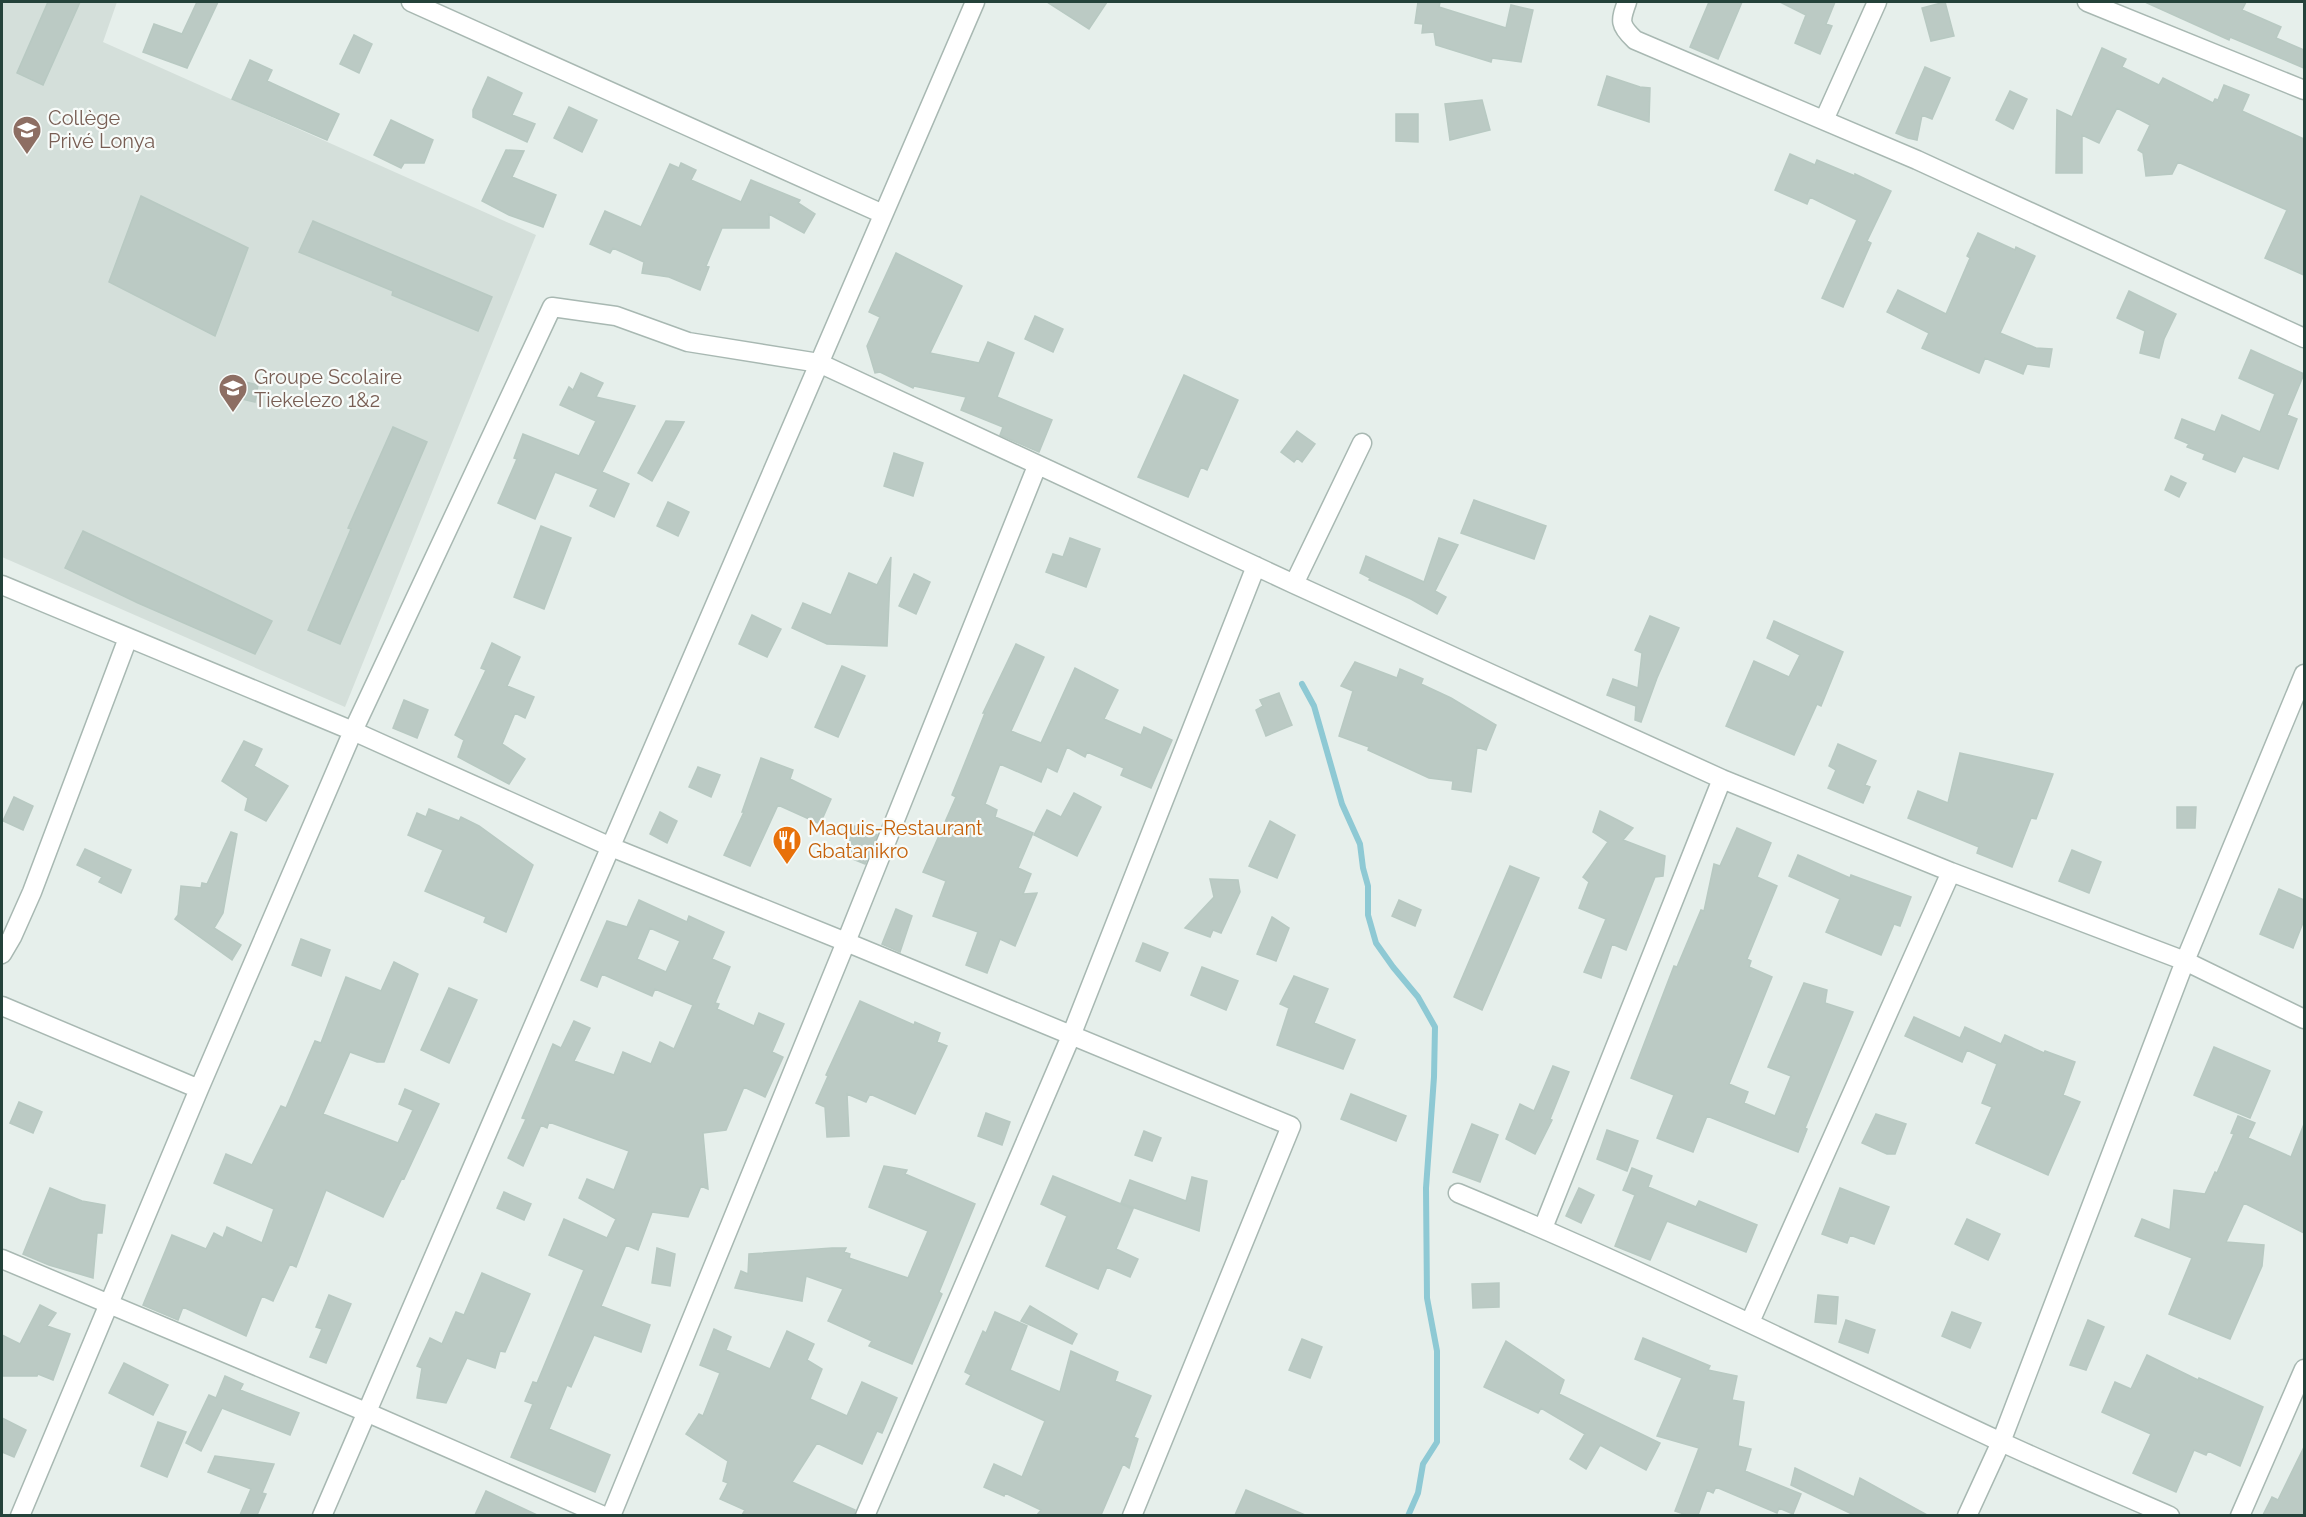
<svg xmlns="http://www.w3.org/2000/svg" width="2306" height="1517" font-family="Raleway,sans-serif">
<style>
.built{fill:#d4dfda}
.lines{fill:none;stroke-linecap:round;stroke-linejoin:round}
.stream{stroke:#8ec9d4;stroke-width:6}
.building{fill:#bbcac4;stroke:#b8c9c2;stroke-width:1.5;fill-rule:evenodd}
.minor-casing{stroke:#a8b8b2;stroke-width:21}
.minor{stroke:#fff;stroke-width:18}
.labels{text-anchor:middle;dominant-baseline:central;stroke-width:4.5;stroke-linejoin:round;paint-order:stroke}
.education-label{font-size:20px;fill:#785e54;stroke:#f7fbf9;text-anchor:start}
.food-label{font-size:20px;fill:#c56008;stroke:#f7fbf9;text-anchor:start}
</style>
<rect width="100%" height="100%" fill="#e6efeb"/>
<path class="built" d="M2 2H117L103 42 536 235 345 707 2 557Z"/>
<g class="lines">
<path class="stream" d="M1302 684 1314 706 1342 804 1360 844 1363 868 1368 886V915L1376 943 1393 967 1418 997 1435 1027 1434 1077 1426 1188 1427 1298 1437 1351V1442L1423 1464 1418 1493 1408 1516"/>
</g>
<path class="building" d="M48 2H80L43 85 17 73Z
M197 2H218L187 68 143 52 154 24 182 34Z
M1047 2H1107L1089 29Z
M1418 2H1440L1439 7 1506 28 1511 5 1533 10 1521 62 1492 58 1491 62 1436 45 1434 32 1422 33 1423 24 1415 23Z
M1709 2H1742L1718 59 1690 47Z
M1780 2H1835L1826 24 1832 26 1820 54 1795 43 1806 15Z
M1945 2 1954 36 1931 41 1922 8Z
M2145 2H2246L2242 10 2281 27 2276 38 2304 50V68L2230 37 2229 40Z
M354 35 372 44 359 73 340 64Z
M2102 48 2126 59 2122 67 2159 85 2163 78 2213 103 2215 99 2218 100 2224 85 2249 95 2242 111 2304 139V275L2265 258 2287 210 2178 162 2172 174 2146 176 2143 153 2138 150 2150 125 2117 108 2099 143 2082 135V173H2056L2057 110 2072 117Z
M250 60 272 70 267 81 339 114 327 140 232 99Z
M1925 67 1950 78 1932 119 1922 115 1917 140 1908 138 1896 133Z
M1607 76 1640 87 1650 88 1649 122 1598 105Z
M488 77 522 93 512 115 535 124 527 142 473 117V110Z
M2010 91 2027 99 2013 129 1996 120Z
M1482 100 1490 130 1450 140 1445 104Z
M569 107 597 120 582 152 554 138Z
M1396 114H1418V142L1396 141Z
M391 120 433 140 424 163H404L401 168 374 155Z
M506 150 524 151 512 177 556 195 543 227 509 215 482 201Z
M1790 154 1815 165 1817 160 1855 176V174L1891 191 1867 241 1871 243 1843 307 1822 298 1857 220 1810 197 1807 204 1775 190Z
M681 163 696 170 691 180 741 202 751 180 800 200 798 203 815 214 804 233 769 214V228H722L706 266 709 267 700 290 669 277 642 273 644 262 613 248 610 253 590 244 605 211 641 227 670 164 679 168Z
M141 196 248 248 215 336 109 282Z
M313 221 492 297 478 331 392 295 393 291 299 252Z
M1978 233 2015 250 2016 247 2035 256 2000 333 2036 348 2052 349 2049 367 2027 364 2023 374 1985 358 1979 373 1922 348 1929 333 1887 312 1898 290 1946 314 1970 258 1967 256Z
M896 253 962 286 930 353 979 363 988 342 1014 353 997 397 1052 420 1039 452 1000 435 1003 427 961 410 966 397 914 386 913 388 880 372 875 373 867 346 880 317 869 312Z
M2129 291 2176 314 2164 339 2159 358 2140 353 2145 331 2117 318Z
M1035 316 1063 329 1053 352 1025 339Z
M2251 350 2304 374 2287 415 2297 419 2278 469 2243 456 2235 472 2203 459 2205 454 2187 447 2189 444 2175 438 2182 419 2215 432 2222 415 2260 432 2275 394 2239 378Z
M581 373 603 383 596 397 635 406 602 472 629 484 614 517 590 506 598 489 555 472 535 519 498 503 517 459 514 458 523 434 579 456 596 421 560 405 569 387 573 390Z
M1184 375 1238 400 1207 470 1201 467 1188 497 1138 477Z
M233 379 258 385 255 402 229 396Z
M666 421 684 422 652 481 638 473Z
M393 427 427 442 340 644 308 630 351 529 348 528Z
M1297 431 1315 444 1302 462 1297 458 1294 462 1281 452Z
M894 453 923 463 913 496 884 486Z
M2171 476 2186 483 2179 497 2165 490Z
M1474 500 1546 526 1534 559 1461 533Z
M668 502 689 512 678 536 657 526Z
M541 526 571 538 544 609 514 597Z
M83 531 272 621 255 654 138 603 65 568Z
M1070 538 1100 549 1086 587 1046 572 1053 554 1063 557Z
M1439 538 1458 545 1435 591 1446 597 1437 614 1411 599 1369 580 1370 578 1360 573 1366 556 1424 582Z
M891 557 887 646 827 644 792 628 803 603 831 615 849 573 877 585Z
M914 574 930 582 916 614 899 606Z
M752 615 781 629 767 657 739 644Z
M1650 616 1679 628 1657 678 1641 722 1635 720 1636 706 1607 695 1613 679 1638 688 1642 653 1635 650Z
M1774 621 1843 652 1821 706 1817 704 1794 755 1726 726 1754 661 1789 677 1800 655 1767 638Z
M492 643 520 657 507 686 534 697 525 718 515 713 502 744 525 759 509 784 458 757 464 740 455 735 486 670 481 668Z
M1016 644 1044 657 1011 731 1041 743 1075 668 1118 690 1104 719 1141 735 1144 727 1172 740 1151 788 1121 775 1124 768 1087 752 1085 757 1067 747 1057 772 1047 767 1041 782 1000 764 985 804 997 810 995 817 1033 833 1018 868 1031 874 1023 894 1037 893 1015 946 1000 939 987 973 966 965 978 932 933 916 946 881 923 872 956 797 952 795 985 713H983Z
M1355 662 1397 678 1400 669 1423 679 1421 684 1451 698 1496 725 1486 750 1477 747 1471 792 1452 789 1453 781 1429 778 1368 750 1369 747 1339 736 1353 691 1341 686Z
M842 666 865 676 838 737 815 727Z
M1279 693 1292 725 1266 736 1256 710 1263 706 1260 700Z
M404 700 428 710 417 738 393 728Z
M244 741 262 749 254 766 288 786 266 821 245 810 248 798 222 781Z
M1838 744 1876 761 1865 785 1870 787 1863 803 1828 788 1836 770 1829 766Z
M1960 753 2053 774 2036 819 2031 818 2012 867 1977 853 1979 847 1908 818 1918 791 1948 803Z
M761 758 793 770 790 779 831 799 820 824 778 805 750 866 724 855 744 812H742Z
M698 767 720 775 711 797 689 787Z
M1074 793 1101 807 1077 856 1034 835 1047 810 1061 817Z
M14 797 33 806 23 830 3 821Z
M2177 807H2196L2195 828H2177Z
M429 809 459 821 461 817 479 826 533 865 506 932 484 922 486 917 425 891 443 850 408 835 417 813 426 817Z
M1600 811 1633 828 1623 840 1665 856 1663 876 1655 877 1626 950 1612 944 1601 978 1584 972 1606 919 1579 908 1589 882 1583 877 1608 842 1593 832Z
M660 812 677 821 667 843 650 834Z
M1270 821 1295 835 1277 878 1249 866Z
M855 826 877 835 865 864 843 855Z
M1737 828 1771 843 1757 877 1777 886 1747 959 1751 961 1749 967 1772 977 1729 1084 1748 1092 1744 1103 1775 1116 1791 1076 1768 1067 1804 983 1827 990 1825 1003 1853 1012 1805 1128 1807 1129 1798 1152 1707 1116 1693 1152 1657 1138 1674 1095 1631 1078 1674 966 1677 967 1701 910 1704 911 1714 864 1720 866Z
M231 832 237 834 223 913 214 928 241 945 232 960 175 919 178 915 181 886 201 888 202 883 207 884Z
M85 849 131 870 121 893 99 882 102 877 77 865Z
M2072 850 2101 862 2089 893 2059 881Z
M1798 855 1850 878 1851 875 1911 897 1900 926 1894 924 1881 955 1826 932 1840 899 1789 876Z
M1510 866 1539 878 1482 1010 1454 997Z
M1210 879 1238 880 1240 892 1221 933 1213 930 1210 937 1185 928 1214 897Z
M2279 889 2304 900V920L2293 948 2260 934Z
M639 900 687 922 689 916 724 932 712 959 730 967 715 1003 719 1004 717 1009 754 1026 759 1013 784 1024 772 1052 783 1057 765 1097 744 1087 726 1130 703 1133 708 1189 701 1186 688 1217 652 1212 638 1250 626 1245 601 1306 650 1325 641 1352 594 1335 571 1387 567 1385 549 1429 610 1455 595 1492 511 1457 533 1404 525 1401 533 1382 537 1383 584 1270 549 1255 564 1219 607 1238 616 1219 579 1198 587 1179 614 1190 629 1151 549 1122 547 1128 541 1125 523 1166 508 1158 526 1119 522 1118 553 1044 561 1048 574 1021 590 1028 574 1061 614 1075 623 1052 651 1064 660 1042 674 1049 693 1005 655 989 652 996 602 974 597 987 581 980 607 921 627 927ZM650 928 680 941 666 972 637 959Z
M1399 900 1421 910 1415 926 1392 916Z
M896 909 912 916 900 952 882 944Z
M1272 917 1289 928 1276 961 1257 954Z
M301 939 330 950 321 976 292 965Z
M1143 943 1168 953 1160 971 1136 961Z
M394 962 418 974 384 1062H377L350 1052 323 1114 398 1143 413 1110 399 1104 405 1089 439 1104 404 1179 402 1178 383 1217 326 1190 296 1267 290 1264 273 1301 262 1296 246 1336 183 1307 178 1320 143 1305 172 1235 206 1249 214 1233 223 1238 227 1227 262 1243 274 1209 214 1183 226 1154 252 1165 281 1106 286 1108 315 1041 321 1043 346 977 381 991Z
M1202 967 1238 981 1226 1010 1191 995Z
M1294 976 1328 989 1314 1023 1355 1040 1343 1069 1277 1045 1289 1008 1280 1004Z
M449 988 477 1000 449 1063 421 1050Z
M860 1001 914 1025 915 1022 940 1033 937 1042 947 1046 915 1114 870 1094 866 1102 847 1094 849 1136 827 1137 825 1107 816 1103 828 1076 826 1075Z
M1914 1017 1960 1038 1965 1027 2001 1044 2005 1035 2044 1053 2045 1051 2075 1062 2063 1095 2080 1102 2048 1175 1976 1143 1992 1107 1982 1103 1997 1064 1967 1050 1962 1062 1905 1036Z
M2214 1047 2270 1071 2250 1118 2194 1095Z
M1553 1066 1569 1072 1550 1119 1552 1120 1535 1154 1506 1139 1520 1104 1534 1111Z
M1351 1094 1406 1116 1396 1141 1341 1119Z
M19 1102 42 1112 33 1133 10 1123Z
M986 1113 1010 1122 1002 1145 978 1136Z
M1876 1114 1906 1124 1895 1154H1887L1862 1143Z
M2238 1116 2255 1123 2248 1138 2291 1157 2304 1124V1233L2244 1203 2226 1242 2264 1245 2262 1266 2230 1339 2169 1314 2192 1258 2135 1236 2142 1219 2170 1230 2174 1190 2205 1194 2215 1172 2217 1173 2234 1134 2231 1133Z
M1472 1124 1498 1135 1480 1182 1453 1172Z
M1607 1130 1638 1141 1627 1171 1597 1159Z
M1144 1131 1161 1138 1152 1161 1135 1155Z
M884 1166 907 1170 905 1174 975 1204 939 1292 942 1294 912 1364 869 1346 872 1341 828 1321 843 1289 806 1276 802 1301 735 1288 741 1271 748 1274 749 1254 832 1248H846L844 1252 850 1254 849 1258 908 1278 928 1231 869 1207Z
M1632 1168 1652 1176 1648 1187 1696 1207 1699 1201 1757 1225 1746 1252 1667 1221 1650 1260 1615 1246 1635 1195 1623 1190Z
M1053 1176 1133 1209 1116 1249 1138 1259 1130 1277 1107 1267 1098 1289 1046 1266 1067 1216 1041 1204Z
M1192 1177 1207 1181 1199 1231 1121 1203 1130 1180 1186 1201Z
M50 1188 82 1201 105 1205 102 1233H97L93 1278 49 1265 23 1254Z
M1579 1188 1594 1195 1581 1223 1566 1216Z
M1840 1188 1889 1207 1874 1244 1850 1235 1847 1243 1822 1234Z
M504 1192 531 1204 524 1220 497 1208Z
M1967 1219 2000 1234 1988 1260 1955 1244Z
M657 1248 675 1254 670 1286 652 1283Z
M482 1273 530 1294 505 1352 500 1351 495 1368 467 1358 446 1403 417 1398 422 1368 417 1366 430 1338 442 1344 456 1312 464 1315Z
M1499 1283V1307L1473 1308 1472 1284Z
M329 1295 351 1304 326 1363 310 1357 322 1329 316 1327Z
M1818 1295 1838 1297 1836 1324 1815 1322Z
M40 1305 56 1313 47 1326 70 1334 53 1380 38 1374 37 1376H2V1335L20 1344Z
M1030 1306 1077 1334 1072 1344 1021 1321Z
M995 1312 1027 1326 1010 1370 1060 1392 1071 1351 1118 1372 1115 1381 1151 1396 1134 1437 1138 1439 1129 1468 1123 1464 1101 1515H1037L1041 1510 1005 1493 1004 1496 984 1487 994 1464 1022 1477 1045 1421 966 1384 971 1375 965 1372 983 1331 986 1333Z
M1952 1312 1981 1323 1970 1348 1942 1336Z
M1846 1320 1875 1330 1868 1353 1839 1342Z
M2088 1320 2104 1327 2086 1370 2070 1365Z
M714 1329 731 1337 726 1350 770 1369 787 1331 814 1344 807 1360 822 1369 810 1399 847 1416 862 1382 897 1398 882 1433 877 1431 862 1464 817 1443 792 1482 855 1510 854 1515H742L745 1510 720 1499 728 1483 723 1481 728 1461 686 1434 699 1414 703 1416 720 1373 700 1365Z
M1643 1338 1710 1366 1708 1370 1737 1376 1732 1400 1744 1402 1738 1446 1751 1449 1745 1471 1801 1494 1793 1514 1779 1508 1777 1513 1716 1487 1713 1493 1707 1490 1698 1515H1687L1675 1511 1699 1448 1657 1436 1682 1378 1635 1359Z
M1302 1339 1322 1347 1310 1378 1289 1370Z
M1506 1341 1564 1380 1559 1394 1660 1443 1646 1470 1600 1445 1586 1469 1570 1459 1585 1434 1541 1408 1538 1413 1484 1387Z
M2147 1355 2198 1380 2199 1378 2263 1407 2240 1466 2208 1451 2206 1455 2194 1450 2176 1492 2133 1473 2151 1434 2102 1412 2115 1382 2131 1389Z
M124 1363 168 1385 153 1415 109 1393Z
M225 1376 243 1384 240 1390 299 1413 290 1435 222 1408 201 1451 186 1443 209 1395 216 1398Z
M2 1418 26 1430 14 1457 2 1452Z
M158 1422 186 1432 167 1477 141 1466Z
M2304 1447V1515H2263L2272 1497 2278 1500Z
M215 1456 274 1464 262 1493 266 1494 257 1515H240L251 1489 208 1472Z
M1795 1468 1854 1497 1860 1478 1927 1515H1854L1791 1485Z
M1246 1490 1305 1515H1235Z
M486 1491 537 1515H475Z"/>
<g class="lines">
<g class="minor-casing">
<path id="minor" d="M411 2 883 214
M1627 2C1620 21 1619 25 1635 40L1917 160 2304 338
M2087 2 2304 90
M1824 120 1877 2
M1294 584 1362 443
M2 585 353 731 611 847 846 942 1291 1126 1132 1516
M2 954 12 937 32 892 128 638
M2 1006 199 1089
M1458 1193C1642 1269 1819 1357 1999 1441 2055 1467 2113 1491 2170 1516
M1543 1228 1722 779
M2 1259 366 1412 604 1516
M1750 1322 1951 872
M20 1516 199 1089 353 731 552 307 616 316 688 342 819 363 1294 584 1722 779 1951 872 2185 961 2304 1019
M322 1516 975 2
M611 1516 846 942 1037 466
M865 1516 1071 1036 1256 566
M1967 1516 2001 1442 2185 961 2304 674
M2240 1516 2304 1369"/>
</g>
<use href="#minor" class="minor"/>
</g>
<defs>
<g id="school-pin" transform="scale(1.5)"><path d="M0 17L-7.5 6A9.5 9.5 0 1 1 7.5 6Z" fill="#8d6e63" stroke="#f7fbf9"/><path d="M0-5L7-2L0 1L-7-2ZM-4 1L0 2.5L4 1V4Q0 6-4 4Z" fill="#fff"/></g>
<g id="restaurant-pin" transform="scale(1.5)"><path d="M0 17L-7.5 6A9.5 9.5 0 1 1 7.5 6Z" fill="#e8710a" stroke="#f7fbf9"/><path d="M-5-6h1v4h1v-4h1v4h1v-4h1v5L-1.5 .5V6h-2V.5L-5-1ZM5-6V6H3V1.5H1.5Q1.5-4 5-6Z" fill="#fff"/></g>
</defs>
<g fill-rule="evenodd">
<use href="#school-pin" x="27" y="130"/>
<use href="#school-pin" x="233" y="388"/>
<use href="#restaurant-pin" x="787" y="840"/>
</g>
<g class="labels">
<g class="education-label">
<text x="48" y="118">Collège<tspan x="48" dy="23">Privé Lonya</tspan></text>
<text x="254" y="377">Groupe Scolaire<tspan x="254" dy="23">Tiekelezo 1&amp;2</tspan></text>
</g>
<g class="food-label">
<text x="808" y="828">Maquis-Restaurant<tspan x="808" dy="23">Gbatanikro</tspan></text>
</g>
</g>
<rect width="2306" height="1517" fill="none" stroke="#24423a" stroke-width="6"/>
</svg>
